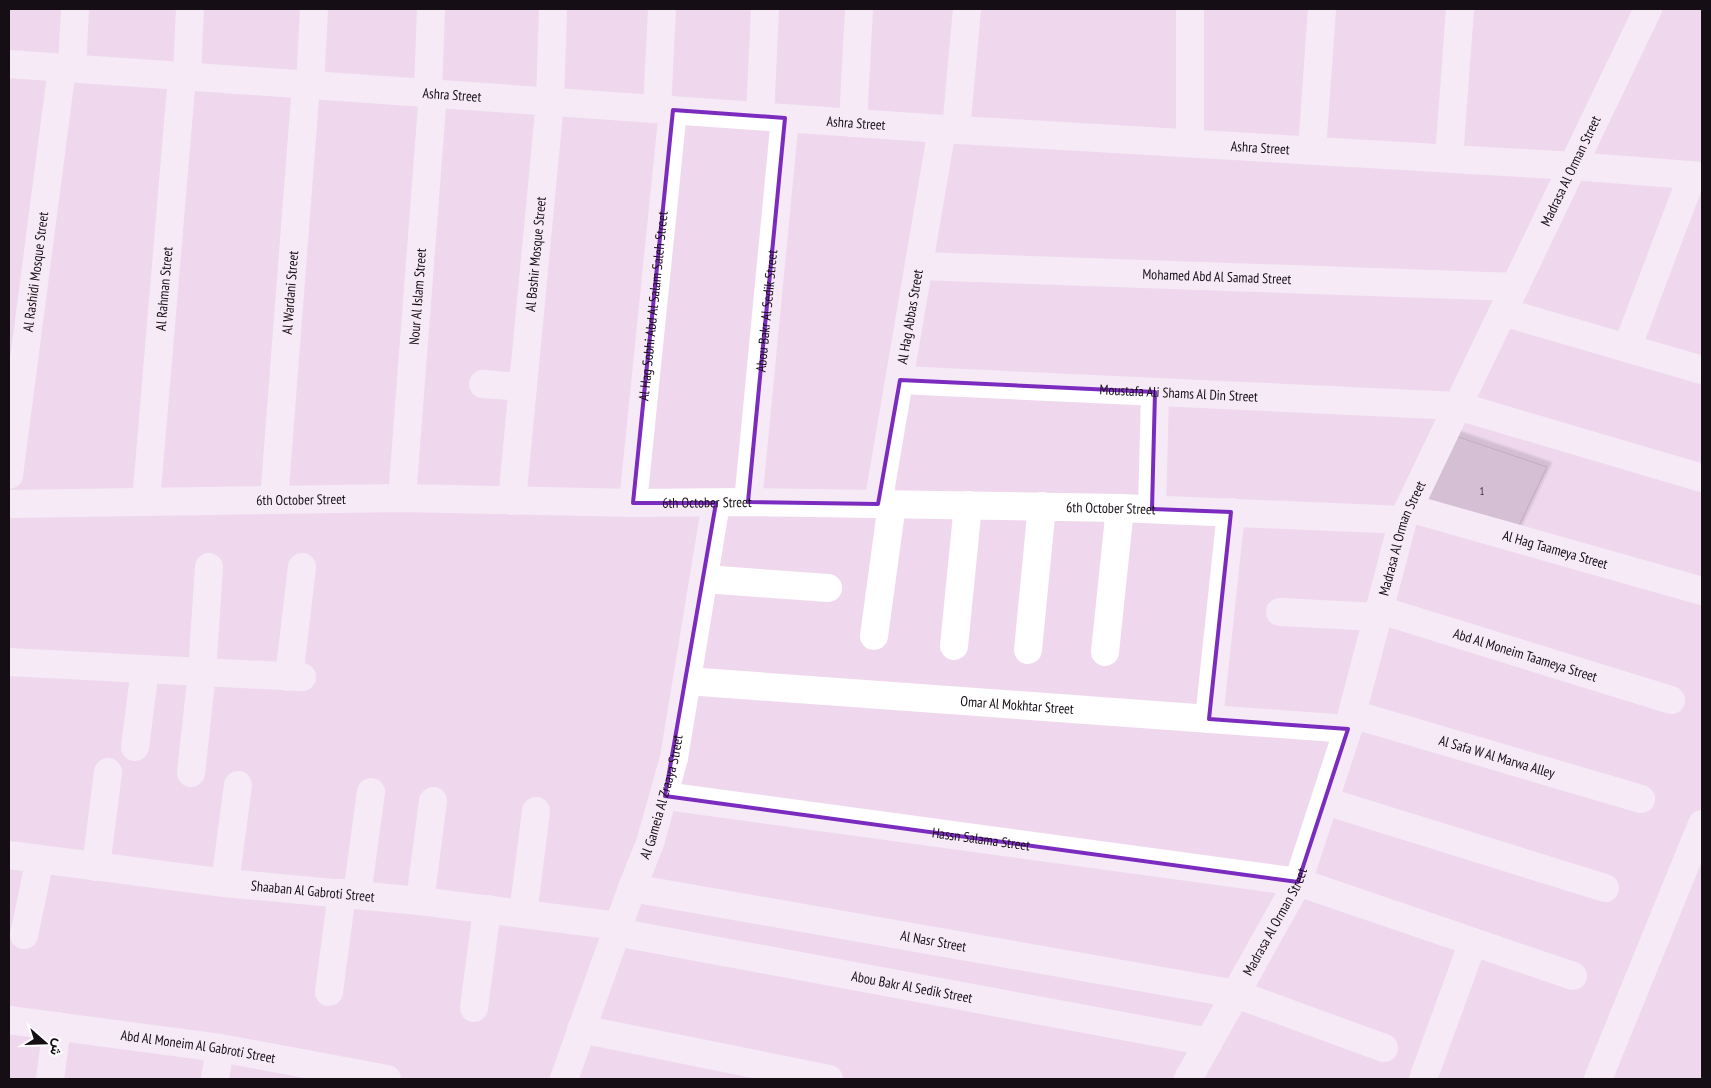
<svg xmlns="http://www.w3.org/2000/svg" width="1711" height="1088" font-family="'PT Sans Narrow',Vazirmatn,sans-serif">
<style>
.building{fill:#b6a0b5;stroke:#857184;filter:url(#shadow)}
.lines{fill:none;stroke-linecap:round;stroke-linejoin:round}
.minor{stroke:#fff;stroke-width:28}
.marked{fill:none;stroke:#7b2cbf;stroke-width:4;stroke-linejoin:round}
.labels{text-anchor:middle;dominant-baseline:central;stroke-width:4;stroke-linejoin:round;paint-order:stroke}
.number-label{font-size:11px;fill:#3e323d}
.street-label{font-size:14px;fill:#160e15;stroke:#fff}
</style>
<defs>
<filter id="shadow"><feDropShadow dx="4.5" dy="-4.5" stdDeviation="1" flood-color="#0004"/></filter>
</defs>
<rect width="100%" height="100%" fill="#efd8ee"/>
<path class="building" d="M1450 434 1547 467 1516 532 1416 504Z"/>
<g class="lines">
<g class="minor">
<path d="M1190 9V143"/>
<path id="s1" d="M9 64 942 129 1573 166 1702 176"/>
<path d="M72 68 75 9"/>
<path d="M187 76 190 9"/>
<path d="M310 85 314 9"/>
<path d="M428 93 431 9"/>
<path d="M657 109 662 9"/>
<path d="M760 116 765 9"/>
<path d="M853 123 859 9"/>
<path d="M956 130 967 9"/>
<path d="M1312 150 1322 9"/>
<path d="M1449 158 1460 9"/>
<path id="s2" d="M919 266 1515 287"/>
<path d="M1503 312 1702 370"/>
<path d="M1627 348 1692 176"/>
<path id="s3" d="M900 380 1458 406 1702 478"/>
<path d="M483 384 523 387"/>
<path id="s4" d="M9 475 62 68"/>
<path id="s5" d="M402 498 433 93"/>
<path id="s6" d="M274 500 306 85"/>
<path id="s7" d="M512 501 550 102 553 9"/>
<path id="s8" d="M146 502 182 76"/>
<path id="s9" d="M748 502 785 118"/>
<path id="s10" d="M633 503 673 110"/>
<path id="s11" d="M9 504 402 498 633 503 748 502 1120 508 1403 520"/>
<path id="s12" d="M878 504 942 129"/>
<path id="s13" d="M1409 508 1702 591"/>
<path d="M1152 509 1155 392"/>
<path d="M704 579 828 588"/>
<path id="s14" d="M1380 610 1671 700"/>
<path d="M1280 612 1378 617"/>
<path d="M874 636 892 504"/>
<path d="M954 646 968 505"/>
<path d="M1028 650 1042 506"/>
<path d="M1105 652 1120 508"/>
<path d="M9 662 302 677"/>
<path d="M289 677 302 567"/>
<path id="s15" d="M687 681 1348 729"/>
<path id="s16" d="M1352 714 1641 799"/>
<path d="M1209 719 1231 512"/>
<path d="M135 747 145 669"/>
<path d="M191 773 202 672 209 567"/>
<path id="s17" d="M665 796 1298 882 1573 976"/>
<path d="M1325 801 1605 888"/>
<path id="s18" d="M9 855 225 883 420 901 619 926"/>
<path d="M96 867 108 772"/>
<path d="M225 883 238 785"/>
<path id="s19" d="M632 888 1236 994 1384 1048"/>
<path d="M357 895 371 792"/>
<path d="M420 901 433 801"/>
<path d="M523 914 536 811"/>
<path id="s20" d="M616 932 1209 1042"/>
<path d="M24 935 40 859"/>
<path d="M329 992 342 893"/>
<path d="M474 1008 487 909"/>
<path id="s21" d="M9 1020 220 1048 387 1079"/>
<path d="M581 1029 829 1079"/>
<path d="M50 1079 57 1026"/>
<path d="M215 1079 220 1048"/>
<path id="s22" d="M564 1079 632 888 650 843 674 758 716 503"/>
<path id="s23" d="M1188 1079 1298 882 1348 729 1403 520 1648 9"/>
<path d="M1423 1079 1473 942"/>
<path d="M1598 1079 1702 824"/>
</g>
</g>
<path d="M0 0H1711V1088H0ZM673 110 785 118 748 502 878 504 900 380 1155 392 1152 509 1231 512 1209 719 1348 729 1298 882 665 796 716 503H633Z" fill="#efd8ee" fill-opacity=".55" fill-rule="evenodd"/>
<path class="marked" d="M673 110 785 118 748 502 878 504 900 380 1155 392 1152 509 1231 512 1209 719 1348 729 1298 882 665 796 716 503H633Z"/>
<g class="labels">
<g class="number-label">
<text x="1482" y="491">1</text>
</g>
<g class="street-label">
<text stroke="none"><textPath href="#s1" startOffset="444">Ashra Street</textPath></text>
<text stroke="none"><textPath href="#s1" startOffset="849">Ashra Street</textPath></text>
<text stroke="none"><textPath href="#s1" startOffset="1254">Ashra Street</textPath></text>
<text stroke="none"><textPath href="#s23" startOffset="990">Madrasa Al Orman Street</textPath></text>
<text stroke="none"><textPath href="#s7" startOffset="248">Al Bashir Mosque Street</textPath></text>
<text stroke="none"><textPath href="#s4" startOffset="205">Al Rashidi Mosque Street</textPath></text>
<text stroke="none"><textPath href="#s2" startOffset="298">Mohamed Abd Al Samad Street</textPath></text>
<text stroke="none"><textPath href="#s8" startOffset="214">Al Rahman Street</textPath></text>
<text stroke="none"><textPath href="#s6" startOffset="208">Al Wardani Street</textPath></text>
<text stroke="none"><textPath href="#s5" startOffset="202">Nour Al Islam Street</textPath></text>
<text stroke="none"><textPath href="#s10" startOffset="198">Al Hag Sobhi Abd Al Salam Saleh Street</textPath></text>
<text stroke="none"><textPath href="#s9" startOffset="192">Abou Bakr Al Sedik Street</textPath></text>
<text stroke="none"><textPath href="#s12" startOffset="190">Al Hag Abbas Street</textPath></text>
<text stroke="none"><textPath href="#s3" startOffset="279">Moustafa Ali Shams Al Din Street</textPath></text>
<text stroke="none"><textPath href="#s11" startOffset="292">6th October Street</textPath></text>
<text stroke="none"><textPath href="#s11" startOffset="698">6th October Street</textPath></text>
<text stroke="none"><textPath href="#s11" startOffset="1102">6th October Street</textPath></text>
<text stroke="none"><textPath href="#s23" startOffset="585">Madrasa Al Orman Street</textPath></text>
<text stroke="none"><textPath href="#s13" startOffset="152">Al Hag Taameya Street</textPath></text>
<text stroke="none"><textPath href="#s14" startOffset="152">Abd Al Moneim Taameya Street</textPath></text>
<text stroke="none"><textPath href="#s15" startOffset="331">Omar Al Mokhtar Street</textPath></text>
<text stroke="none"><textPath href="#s16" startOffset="151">Al Safa W Al Marwa Alley</textPath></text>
<text stroke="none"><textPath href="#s22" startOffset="299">Al Gameia Al Zraaya Street</textPath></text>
<text stroke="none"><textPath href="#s17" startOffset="319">Hassn Salama Street</textPath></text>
<text stroke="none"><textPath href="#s18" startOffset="306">Shaaban Al Gabroti Street</textPath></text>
<text stroke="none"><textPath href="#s23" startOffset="180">Madrasa Al Orman Street</textPath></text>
<text stroke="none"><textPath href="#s19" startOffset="306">Al Nasr Street</textPath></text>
<text stroke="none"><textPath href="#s20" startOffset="301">Abou Bakr Al Sedik Street</textPath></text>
<text stroke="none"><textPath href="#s21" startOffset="191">Abd Al Moneim Al Gabroti Street</textPath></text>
</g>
</g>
<rect width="1711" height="1088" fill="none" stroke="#160e15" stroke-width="20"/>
<g transform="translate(45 1043) rotate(110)" stroke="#ffffff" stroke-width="4" paint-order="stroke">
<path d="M0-4L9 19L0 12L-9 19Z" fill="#160e15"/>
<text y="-8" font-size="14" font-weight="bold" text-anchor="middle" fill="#160e15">ش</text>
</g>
</svg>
